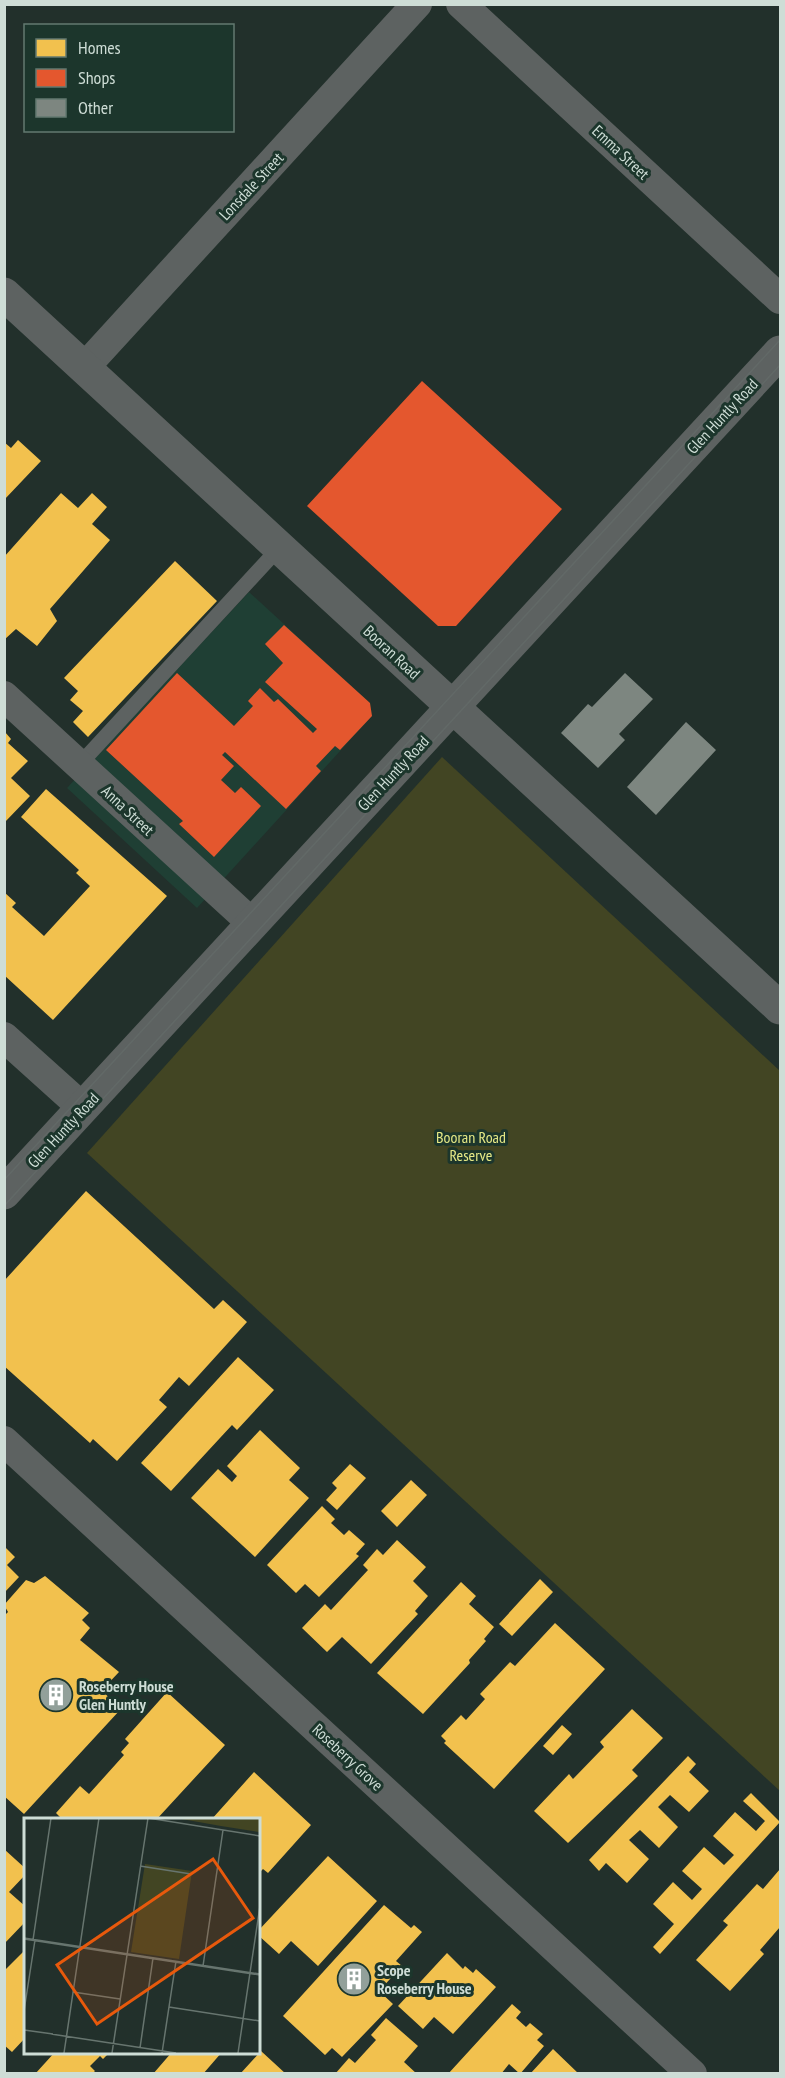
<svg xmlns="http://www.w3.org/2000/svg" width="785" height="2078" font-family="'PT Sans Narrow',sans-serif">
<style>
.built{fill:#1f3f34}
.green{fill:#424523}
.homes{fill:#f2c14e}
.shops{fill:#e4572e}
.building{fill:#7d8680}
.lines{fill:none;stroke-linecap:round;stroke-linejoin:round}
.service{stroke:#5d6261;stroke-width:15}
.minor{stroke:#5d6261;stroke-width:30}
.tertiary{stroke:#5d6261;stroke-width:33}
.tram{stroke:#626967;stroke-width:1.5}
.labels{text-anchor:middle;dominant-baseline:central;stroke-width:6;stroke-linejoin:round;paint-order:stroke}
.street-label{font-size:16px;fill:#ceddd6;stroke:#1c362c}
.park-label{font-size:16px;fill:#e6e986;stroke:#1c362c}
.poi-label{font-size:16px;font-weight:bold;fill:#ceddd6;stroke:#1c362c;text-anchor:start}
.inset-road{fill:none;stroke:#67756f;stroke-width:1.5}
.view{fill:#e8590c;fill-opacity:0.15;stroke:#e8590c;stroke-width:3}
.inset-edge{fill:none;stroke:#ceddd6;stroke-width:3}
</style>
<rect width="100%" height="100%" fill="#22302b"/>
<path class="built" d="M249 592 370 703 372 716 197 908 67 788Z"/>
<path class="green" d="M442 757 780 1071V1791L87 1153Z"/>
<path class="homes" d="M18 440 41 461 4 500V442L11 448Z
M61 493 78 508 92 493 107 507 92 524 110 540 50 609 57 621 37 646 16 629 4 640V557Z
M175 561 217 601 88 737 73 722 83 711 70 700 78 691 64 678Z
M5 732 11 739 8 743 28 761 11 778 30 796 5 822Z
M46 789 167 896 53 1020 4 975V892L16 903 12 907 44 936 90 886 76 873 79 870 21 817Z
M86 1191 214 1309 223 1300 247 1322 189 1386 179 1377 159 1400 167 1407 117 1461 93 1439 90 1443 4 1366V1281Z
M238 1357 274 1390 237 1430 232 1425 171 1491 141 1463Z
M260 1430 300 1468 289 1480 309 1498 255 1557 191 1498 218 1469 232 1482 237 1476 227 1466Z
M350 1464 366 1478 337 1510 326 1500 337 1488 332 1483Z
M411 1480 427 1495 397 1527 381 1511Z
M322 1506 335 1519 331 1523 344 1535 349 1530 365 1544 356 1554 359 1556 319 1597 305 1584 296 1593 267 1565Z
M397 1540 426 1567 413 1581 428 1596 415 1611 418 1614 371 1664 342 1637 327 1652 302 1628 325 1604 331 1610 368 1570 363 1565 377 1549 383 1555Z
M4 1546 15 1557 7 1565 19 1577 4 1593Z
M45 1576 89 1613 82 1620 90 1628 80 1640 119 1672 102 1690 120 1710 24 1814 4 1796V1616L8 1612 4 1605 26 1580 34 1583Z
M540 1579 553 1592 512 1636 499 1624Z
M461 1582 476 1596 469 1604 494 1627 484 1639 486 1641 469 1660 470 1663 423 1714 377 1673Z
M555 1623 605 1669 494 1789 444 1743 446 1741 441 1736 461 1715 466 1720 485 1699 480 1694 510 1662 515 1666Z
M167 1692 225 1745 156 1820H63L56 1813 80 1786 89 1794 124 1755 121 1752 129 1743 125 1739Z
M632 1709 663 1738 632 1770 638 1776 568 1843 534 1811 569 1774 573 1779 604 1747 600 1742Z
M562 1725 572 1734 553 1755 543 1746Z
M688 1756 696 1764 689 1772 709 1791 689 1812 670 1795 658 1807 678 1827 659 1848 640 1830 629 1840 649 1859 627 1883 606 1863 599 1871 589 1860Z
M254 1772 311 1825 268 1873 263 1869 258 1874V1820H211Z
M751 1793 780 1822 660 1954 653 1947 674 1924 653 1904 673 1882 692 1900 702 1889 682 1871 704 1847 724 1865 734 1855 713 1836 735 1812 756 1831 765 1821 743 1801Z
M4 1849 26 1869V1874L9 1892 26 1907V1921L4 1944Z
M328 1856 377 1901 318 1966 291 1941 279 1954 258 1935V1931Z
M780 1869V1927L760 1950 764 1954 730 1991 696 1960 728 1925 723 1921 757 1884 763 1889Z
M384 1905 411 1928 414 1925 422 1932 396 1961 402 1966 379 1991 393 2004 342 2057 332 2048 325 2055 283 2016Z
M26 1949V2037L12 2052 4 2045V1971Z
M447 1953 463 1969 465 1966 473 1973 476 1969 496 1987 453 2034 434 2017 423 2029 398 2006Z
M512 2004 521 2012 516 2018 526 2027 530 2023 543 2034 537 2040 544 2046 520 2074 509 2064 501 2074H448Z
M386 2018 418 2046 404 2062 417 2074H335L349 2058 355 2063 376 2040 371 2035Z
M553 2049 579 2074H530Z
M261 2051 286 2074H240Z
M55 2052H110L103 2059 100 2056 90 2066 95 2071 92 2074H35Z
M172 2052H222L203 2074H153Z"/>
<path class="shops" d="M422 381 562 509 456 626H438L307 506Z
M284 625 370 703 372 716 340 750 335 746 316 766 321 771 286 809 225 752 222 755 234 766 221 780 235 793 241 787 261 806 214 857 179 824 183 821 106 750 177 673 234 726 253 706 248 701 260 688 274 702 278 699 313 733 317 729 265 682 283 663 265 644Z"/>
<path class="building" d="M625 673 653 699 619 734 625 740 598 768 561 733 588 704 592 707Z
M686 722 716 750 656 815 627 787Z"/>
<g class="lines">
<path class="service" d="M79 765 280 547"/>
<path class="minor" d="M461 4 780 299
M84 368 417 4
M4 696 253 924
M4 1037 83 1108
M4 1441 692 2074"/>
<path class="tertiary" d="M4 294 780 1008
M4 1193 780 352"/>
<path class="tram" d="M4 1180 780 340
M4 1206 780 365"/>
</g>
<defs>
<g id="building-disc" transform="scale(1.725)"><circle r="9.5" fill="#92a09a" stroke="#1c362c"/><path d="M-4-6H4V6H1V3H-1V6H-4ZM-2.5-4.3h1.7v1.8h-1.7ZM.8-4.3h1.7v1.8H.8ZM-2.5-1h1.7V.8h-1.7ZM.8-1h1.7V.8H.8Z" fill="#fff"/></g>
</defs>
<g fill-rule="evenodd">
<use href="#building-disc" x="56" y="1695"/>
<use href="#building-disc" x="354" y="1979"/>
</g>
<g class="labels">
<g class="street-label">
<text transform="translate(621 152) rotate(43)">Emma Street</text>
<text transform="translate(251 186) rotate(-47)">Lonsdale Street</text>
<text transform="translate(722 416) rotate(-47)">Glen Huntly Road</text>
<text transform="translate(392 652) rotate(43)">Booran Road</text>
<text transform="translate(393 773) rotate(-47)">Glen Huntly Road</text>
<text transform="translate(128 810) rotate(43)">Anna Street</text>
<text transform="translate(63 1130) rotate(-47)">Glen Huntly Road</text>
<text transform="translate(348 1757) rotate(43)">Roseberry Grove</text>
</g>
<g class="park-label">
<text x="471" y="1137">Booran Road<tspan x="471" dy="18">Reserve</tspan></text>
</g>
<g class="poi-label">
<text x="79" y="1686">Roseberry House<tspan x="79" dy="18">Glen Huntly</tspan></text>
<text x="377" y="1970">Scope<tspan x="377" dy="18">Roseberry House</tspan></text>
</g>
</g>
<g transform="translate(24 1818)">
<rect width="236" height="236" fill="#22302b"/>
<path d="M152 0H235V14L197 8ZM121 46 168 53 155 141 107 134Z" fill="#424523"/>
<path class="inset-road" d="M124 0 236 18M116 48 167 56M0 120 236 156M0 121 236 157M9 122 27 0M179 148 199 12M49 174 96 181M145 189 236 203M0 193 11 122M0 212 29 216M27 216 152 235M116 230 129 140M40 235 75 0M88 235 124 0M138 235 152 143M214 235 236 88"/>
<path class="view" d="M189 41 229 100 73 206 33 147Z"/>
<rect width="236" height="236" class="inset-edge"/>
</g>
<rect width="785" height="2078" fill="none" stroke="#ceddd6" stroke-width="12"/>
<rect x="24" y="24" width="210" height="108" fill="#1c362c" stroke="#637970" stroke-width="1.5"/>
<rect x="36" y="39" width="30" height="18" fill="#f2c14e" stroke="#637970" stroke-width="1.5"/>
<text x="78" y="54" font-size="18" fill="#ceddd6">Homes</text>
<rect x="36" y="69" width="30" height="18" fill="#e4572e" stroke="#637970" stroke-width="1.5"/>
<text x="78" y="84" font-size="18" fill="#ceddd6">Shops</text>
<rect x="36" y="99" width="30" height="18" fill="#7d8680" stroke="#637970" stroke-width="1.5"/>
<text x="78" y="114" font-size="18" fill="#ceddd6">Other</text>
</svg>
